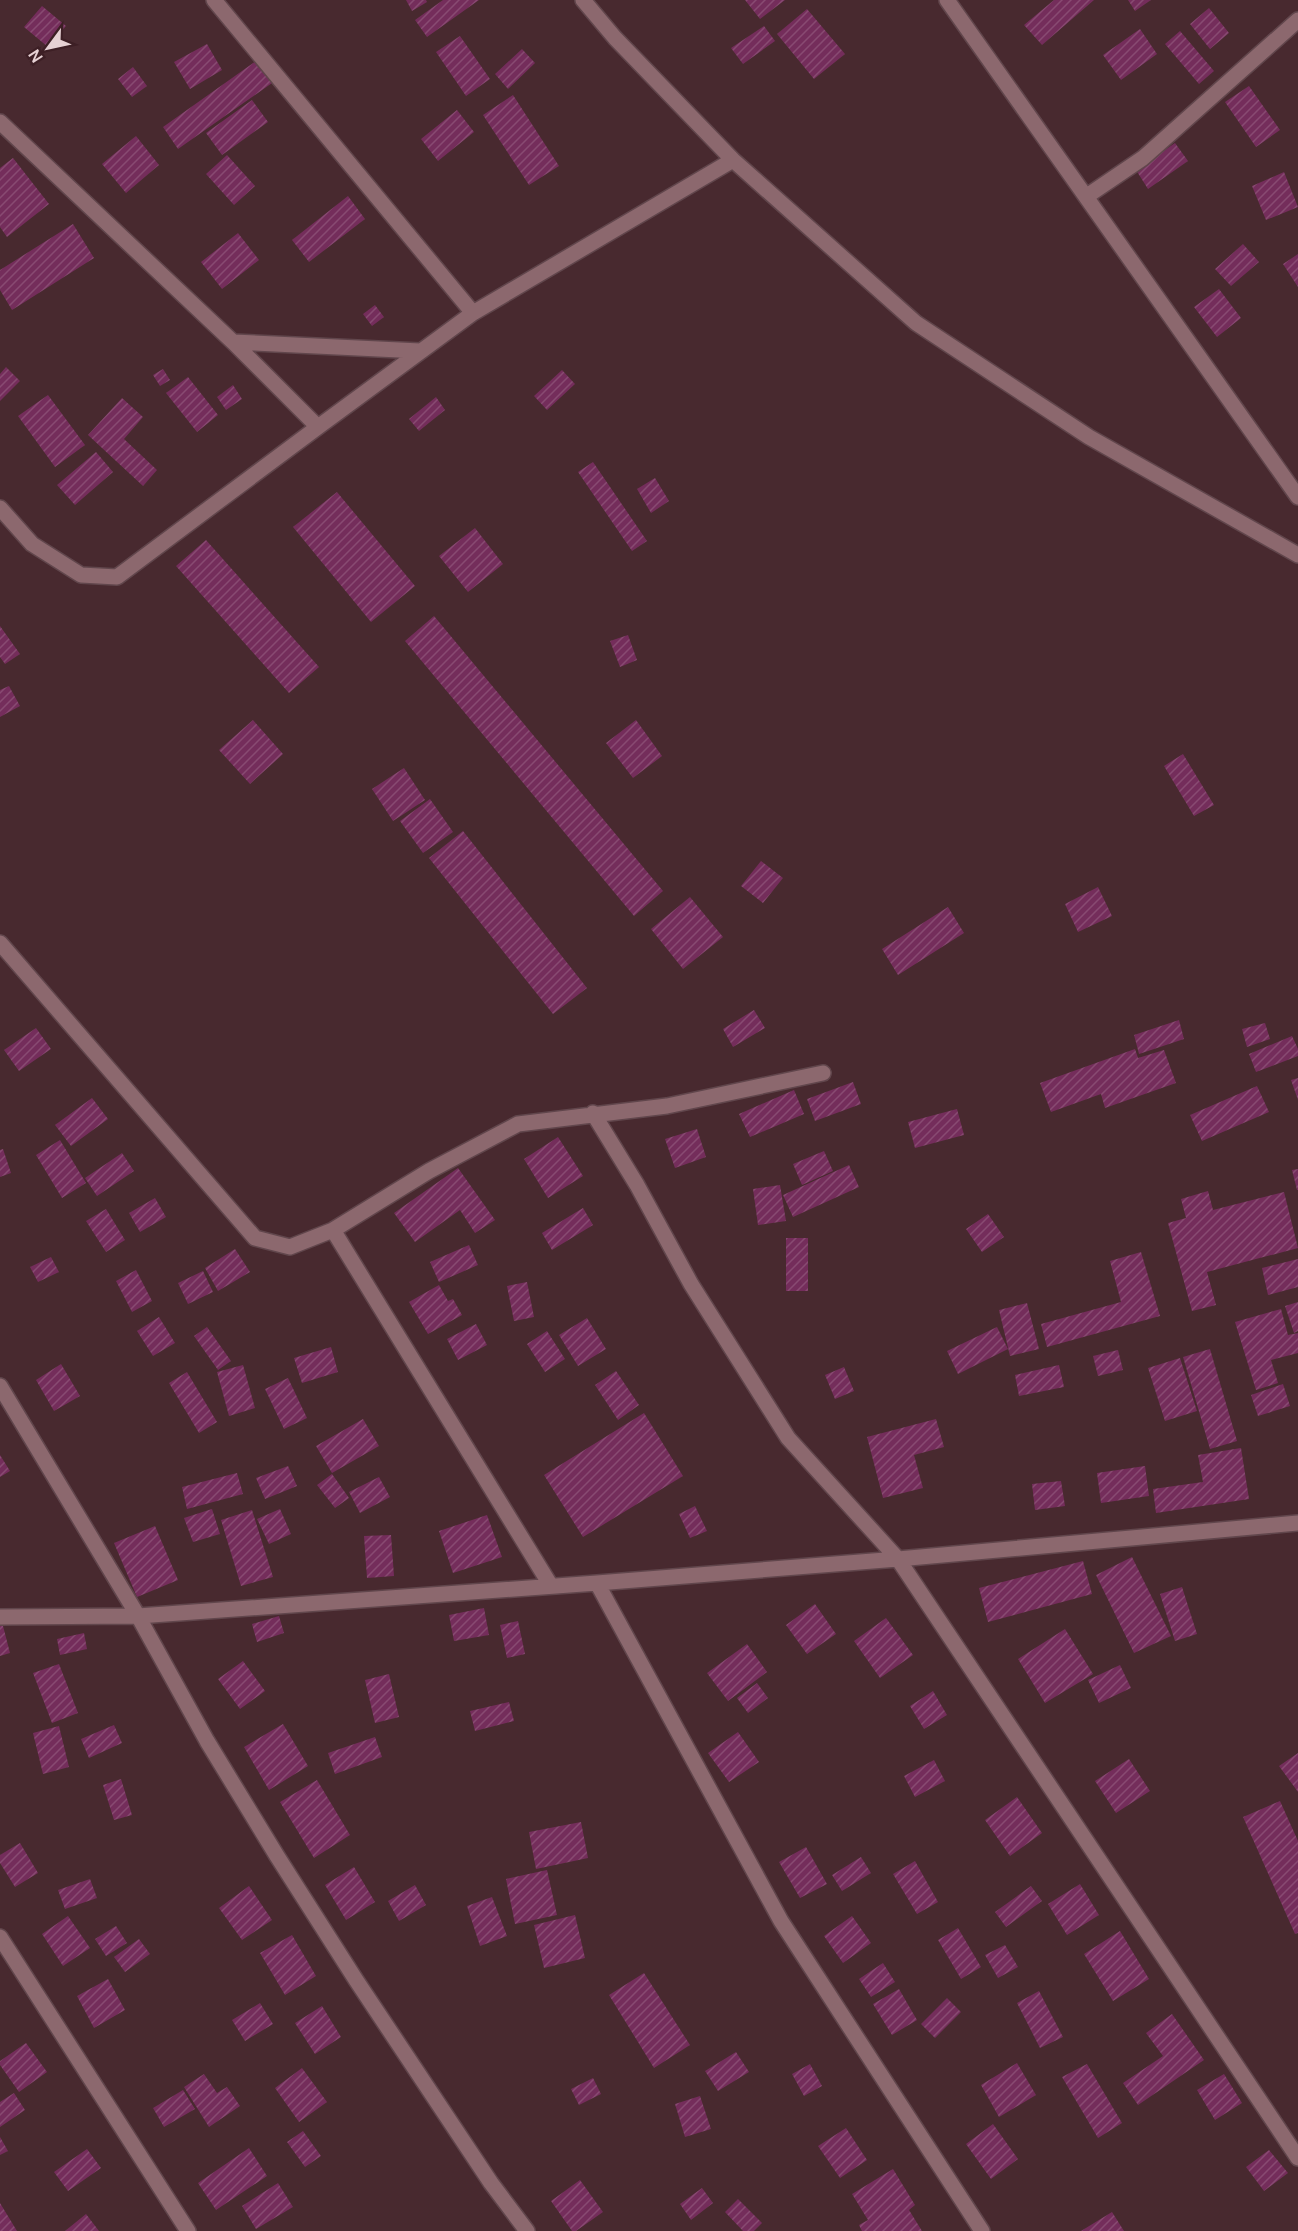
<svg xmlns="http://www.w3.org/2000/svg" width="1298" height="2231" font-family="Manrope,sans-serif">
<style>
.building{fill:url(#building-hatch)}
.lines{fill:none;stroke-linecap:round;stroke-linejoin:round}
.minor-casing{stroke:#61464c;stroke-width:18}
.minor{stroke:#8c686e;stroke-width:15}
</style>
<defs>
<pattern id="building-hatch" width="6" height="6" patternUnits="userSpaceOnUse" patternTransform="scale(1.5)"><rect width="6" height="6" fill="#742d5b"/><path d="M-1 1l2-2M0 6l6-6M5 7l2-2" fill="none" stroke="#884a72"/></pattern>
</defs>
<rect width="100%" height="100%" fill="#48292f"/>
<path class="building" d="M406 0H426L427 2 412 11Z
M443 0H479L427 37 415 20Z
M745 0H785L760 19Z
M1054 0H1094L1042 45 1024 25Z
M1128 0H1151L1135 11Z
M42 6 66 26 48 47 24 27Z
M1209 8 1229 33 1210 49 1190 24Z
M807 9 845 54 814 79 777 34Z
M764 26 775 41 743 64 731 48Z
M1140 29 1157 54 1121 80 1103 55Z
M1180 31 1214 71 1199 84 1165 44Z
M460 36 490 79 466 96 436 52Z
M207 44 222 70 190 89 174 62Z
M522 49 535 63 508 89 495 74Z
M256 61 272 83 178 149 163 127Z
M133 67 147 86 132 97 118 79Z
M1249 86 1280 130 1256 147 1225 102Z
M513 95 559 166 529 185 483 115Z
M252 100 268 122 222 155 206 133Z
M457 110 474 132 438 161 421 139Z
M136 136 159 165 126 193 102 164Z
M1175 143 1188 161 1148 189 1136 170Z
M227 155 255 186 234 205 206 174Z
M13 158 49 204 7 237 0 227V168Z
M1284 172 1298 207 1266 220 1252 186Z
M348 196 365 219 309 262 292 240Z
M73 224 94 258 12 310 0 290V270Z
M238 233 259 260 222 289 201 262Z
M1243 244 1259 262 1231 286 1215 269Z
M1298 254V287L1283 264Z
M1219 289 1241 318 1217 337 1194 307Z
M375 305 384 317 372 326 363 314Z
M6 367 20 381 0 401V374Z
M163 369 170 380 160 386 153 375Z
M562 370 575 384 547 410 534 396Z
M188 377 218 415 197 432 166 393Z
M233 385 242 399 226 410 217 397Z
M48 395 85 445 55 467 18 416Z
M436 397 445 410 419 431 409 419Z
M122 398 143 417 124 439 157 470 143 486 88 435Z
M96 452 113 472 75 505 57 485Z
M593 462 647 541 632 551 578 472Z
M655 478 669 501 651 513 637 489Z
M337 492 415 586 371 622 293 527Z
M475 528 503 564 468 592 439 556Z
M206 540 319 667 289 693 176 566Z
M434 616 663 891 634 916 405 641Z
M0 626 20 654 5 664 0 657Z
M628 635 637 660 620 667 610 641Z
M9 686 20 706 0 717V690Z
M253 720 283 754 250 784 219 750Z
M636 720 662 756 633 778 606 743Z
M1183 754 1214 805 1194 816 1164 766Z
M404 768 425 800 393 821 372 789Z
M430 799 453 832 423 853 400 821Z
M463 831 587 988 553 1014 429 858Z
M761 861 783 878 763 903 741 886Z
M1098 887 1112 916 1078 932 1065 904Z
M690 897 723 937 683 969 651 929Z
M948 907 964 933 898 975 882 949Z
M754 1010 765 1028 733 1047 723 1029Z
M1179 1020 1184 1039 1139 1054 1134 1035Z
M1265 1023 1270 1039 1247 1047 1242 1029Z
M36 1028 51 1049 19 1071 4 1050Z
M1292 1036 1298 1049V1056L1256 1072 1249 1054Z
M1135 1049 1138 1058 1164 1050 1176 1083 1105 1108 1101 1094 1051 1112 1040 1083Z
M1298 1078V1100L1291 1080Z
M853 1082 861 1104 815 1121 807 1099Z
M1257 1086 1269 1112 1202 1141 1190 1115Z
M794 1090 804 1114 750 1137 739 1114Z
M92 1098 108 1119 71 1146 55 1125Z
M957 1109 964 1135 915 1148 908 1122Z
M697 1129 706 1157 675 1168 665 1139Z
M558 1137 583 1176 548 1198 524 1159Z
M60 1140 86 1183 62 1198 36 1155Z
M3 1149 11 1173 0 1177V1150Z
M824 1151 833 1171 802 1185 793 1164Z
M122 1153 134 1171 97 1196 85 1178Z
M849 1165 859 1187 793 1217 783 1195Z
M458 1168 495 1220 475 1233 460 1210 415 1242 394 1213Z
M1298 1169V1190H1297L1292 1170Z
M780 1185 786 1221 758 1225 753 1189Z
M1208 1191 1213 1210 1284 1192 1298 1248 1207 1272 1216 1305 1192 1311 1168 1223 1186 1218 1181 1199Z
M155 1198 166 1217 140 1232 129 1213Z
M583 1208 593 1225 552 1250 542 1233Z
M106 1209 125 1240 106 1252 86 1221Z
M988 1214 1004 1237 982 1252 966 1229Z
M786 1238H808V1291H786Z
M469 1245 478 1265 439 1282 430 1262Z
M235 1249 250 1272 218 1291 205 1268Z
M1141 1252 1160 1316 1047 1347 1041 1324 1121 1302 1110 1261Z
M51 1257 59 1272 38 1282 30 1267Z
M1298 1259V1287L1268 1295 1262 1268Z
M136 1270 152 1301 132 1312 116 1281Z
M203 1271 213 1292 188 1304 178 1283Z
M527 1282 534 1317 514 1321 507 1286Z
M439 1285 448 1301 453 1299 462 1315 428 1334 409 1302Z
M1298 1302V1331L1294 1333 1285 1306Z
M1027 1303 1039 1349 1010 1356 999 1310Z
M1281 1309 1288 1335 1298 1333V1353L1271 1360 1278 1383 1256 1390 1235 1322Z
M159 1317 175 1343 153 1356 137 1331Z
M587 1318 606 1349 578 1366 559 1335Z
M476 1324 487 1345 458 1360 447 1339Z
M207 1327 231 1361 218 1370 194 1336Z
M997 1327 1008 1349 958 1374 947 1351Z
M547 1331 565 1359 545 1372 527 1344Z
M331 1347 338 1372 302 1383 294 1358Z
M1210 1349 1237 1441 1210 1449 1183 1357Z
M1118 1350 1123 1370 1098 1376 1093 1356Z
M1180 1358 1197 1411 1165 1421 1148 1368Z
M61 1364 80 1396 54 1411 36 1380Z
M243 1365 255 1408 229 1416 217 1372Z
M1059 1365 1064 1387 1019 1396 1015 1375Z
M844 1367 854 1391 835 1399 825 1375Z
M616 1371 639 1405 618 1420 595 1385Z
M187 1372 217 1422 199 1433 169 1383Z
M288 1378 307 1418 284 1429 265 1389Z
M1283 1384 1290 1406 1258 1416 1251 1395Z
M644 1413 683 1476 583 1537 544 1475Z
M363 1419 379 1446 332 1473 316 1446Z
M936 1419 944 1447 914 1455 923 1488 883 1498 867 1437Z
M1241 1448 1249 1499 1156 1513 1153 1489 1203 1482 1198 1455Z
M0 1455 10 1471 0 1477Z
M288 1466 297 1486 265 1499 256 1478Z
M1145 1466 1149 1496 1101 1503 1097 1473Z
M237 1473 243 1494 187 1509 182 1487Z
M332 1474 349 1498 335 1508 317 1485Z
M379 1477 390 1497 360 1513 349 1492Z
M1061 1481 1065 1506 1035 1510 1032 1484Z
M695 1506 707 1531 690 1538 679 1514Z
M212 1509 220 1534 193 1542 184 1518Z
M280 1509 291 1534 269 1544 257 1519Z
M252 1510 273 1577 241 1586 221 1520Z
M487 1515 502 1557 453 1573 439 1531Z
M155 1526 178 1580 137 1597 114 1543Z
M391 1535 394 1576 367 1578 364 1536Z
M1132 1557 1171 1636 1134 1653 1096 1575Z
M1083 1561 1092 1594 988 1622 979 1588Z
M1182 1587 1197 1634 1175 1641 1160 1594Z
M815 1604 836 1634 807 1654 786 1625Z
M484 1608 489 1635 454 1641 449 1615Z
M279 1616 284 1633 257 1642 252 1624Z
M886 1618 913 1655 880 1678 854 1641Z
M518 1621 525 1654 507 1658 500 1625Z
M0 1626H3L10 1653 0 1656Z
M1065 1629 1093 1674 1045 1703 1018 1659Z
M84 1633 87 1649 60 1655 57 1639Z
M747 1644 767 1672 728 1701 707 1673Z
M243 1661 265 1691 240 1709 218 1679Z
M59 1664 78 1713 52 1723 33 1673Z
M1120 1665 1131 1688 1099 1703 1088 1680Z
M389 1674 399 1717 375 1723 365 1680Z
M757 1683 768 1698 748 1713 737 1698Z
M933 1691 947 1715 924 1729 910 1706Z
M509 1702 514 1721 475 1731 470 1711Z
M283 1724 308 1766 269 1790 244 1747Z
M114 1725 122 1743 89 1758 81 1739Z
M59 1726 69 1767 43 1774 33 1733Z
M738 1732 759 1762 729 1782 708 1753Z
M375 1737 382 1757 335 1774 328 1753Z
M1298 1753V1792L1279 1766Z
M1129 1759 1150 1791 1116 1813 1095 1781Z
M934 1760 945 1781 915 1797 904 1776Z
M121 1779 132 1815 114 1820 103 1785Z
M317 1780 350 1835 314 1858 280 1802Z
M1017 1797 1042 1833 1010 1856 985 1820Z
M1280 1801 1298 1841V1933L1295 1934 1243 1817Z
M581 1822 588 1858 536 1869 529 1832Z
M20 1843 38 1873 15 1887 0 1863V1855Z
M806 1847 827 1884 800 1898 779 1862Z
M861 1857 871 1873 842 1891 832 1875Z
M915 1861 938 1902 917 1914 893 1874Z
M354 1867 375 1902 346 1920 325 1885Z
M547 1870 557 1915 515 1924 506 1879Z
M90 1879 97 1898 65 1909 58 1890Z
M1080 1884 1099 1915 1067 1935 1048 1904Z
M415 1885 426 1905 399 1921 388 1901Z
M249 1886 272 1920 242 1940 219 1908Z
M1031 1886 1042 1901 1006 1927 995 1912Z
M492 1897 507 1936 480 1946 467 1906Z
M575 1915 585 1958 544 1968 534 1925Z
M68 1916 90 1948 63 1966 42 1934Z
M852 1916 871 1943 843 1963 824 1936Z
M116 1926 127 1943 106 1956 95 1939Z
M958 1928 981 1967 961 1979 938 1940Z
M1120 1931 1149 1979 1113 2001 1084 1954Z
M292 1935 316 1976 285 1995 260 1953Z
M139 1939 150 1954 125 1972 114 1957Z
M1005 1945 1018 1967 998 1978 985 1955Z
M883 1963 895 1982 871 1997 859 1979Z
M644 1973 690 2045 654 2068 609 1995Z
M108 1979 125 2010 94 2028 77 1996Z
M899 1989 917 2020 892 2035 873 2004Z
M1039 1991 1063 2037 1040 2048 1017 2003Z
M947 1998 961 2012 935 2038 921 2024Z
M260 2003 273 2024 245 2041 232 2020Z
M322 2006 341 2037 315 2054 295 2023Z
M1172 2014 1204 2060 1138 2105 1123 2083 1163 2056 1146 2033Z
M26 2043 47 2072 19 2092 0 2065V2061Z
M736 2052 749 2072 718 2091 705 2071Z
M1017 2063 1036 2095 999 2117 981 2085Z
M810 2064 822 2086 804 2096 792 2074Z
M1087 2064 1122 2123 1098 2138 1062 2077Z
M302 2068 327 2102 299 2122 275 2088Z
M204 2074 217 2093 227 2087 240 2106 209 2127 184 2087Z
M1224 2074 1242 2103 1215 2120 1197 2090Z
M593 2078 601 2094 579 2105 571 2089Z
M183 2090 195 2109 164 2127 153 2108Z
M14 2093 25 2110 0 2127V2102Z
M700 2096 711 2129 685 2137 675 2104Z
M993 2124 1018 2159 991 2179 966 2144Z
M846 2128 867 2160 840 2178 818 2146Z
M303 2131 321 2156 305 2167 287 2142Z
M0 2137 8 2151 0 2155Z
M249 2148 267 2176 216 2210 198 2183Z
M87 2149 101 2168 68 2191 54 2172Z
M1269 2150 1288 2173 1264 2191 1246 2167Z
M893 2169 915 2205 909 2210 922 2231H862L859 2225 868 2220 852 2194Z
M580 2180 603 2212 576 2231H572L551 2201Z
M278 2183 293 2207 256 2229 242 2206Z
M702 2188 713 2203 691 2220 680 2204Z
M738 2199 762 2223 754 2231H743L725 2212Z
M0 2203 17 2231H0Z
M1112 2212 1124 2231H1081Z
M86 2214 99 2231H65Z"/>
<g class="lines">
<g class="minor-casing">
<path id="minor" d="M214 0 473 313
M583 0 615 38 733 160 916 323 1089 437 1298 555
M947 0 1298 497
M0 122 233 342 318 427 473 313 733 160
M1087 196 1143 158 1298 20
M233 342 420 351
M0 508 32 544 81 575 117 577 318 427
M0 943 255 1238 290 1247 333 1230 429 1171 518 1124 667 1106 823 1073
M593 1113 637 1185 691 1284 788 1438 898 1559 1298 2158
M333 1230 551 1586
M0 1386 138 1616 207 1741 277 1856 356 1980 491 2183 527 2231
M597 1583 781 1921 982 2231
M0 1617 138 1616 597 1583 898 1559 1298 1523
M0 1937 188 2231"/>
</g>
<use href="#minor" class="minor"/>
</g>
<g transform="translate(48 48) rotate(237)" stroke="#3d1f25" stroke-width="4.5" paint-order="stroke">
<path d="M0-4.5L10 22L0 15L-10 22Z" fill="#e6d1d4"/>
<text y="-9" font-size="16" font-weight="bold" text-anchor="middle" fill="#e6d1d4">N</text>
</g>
</svg>
